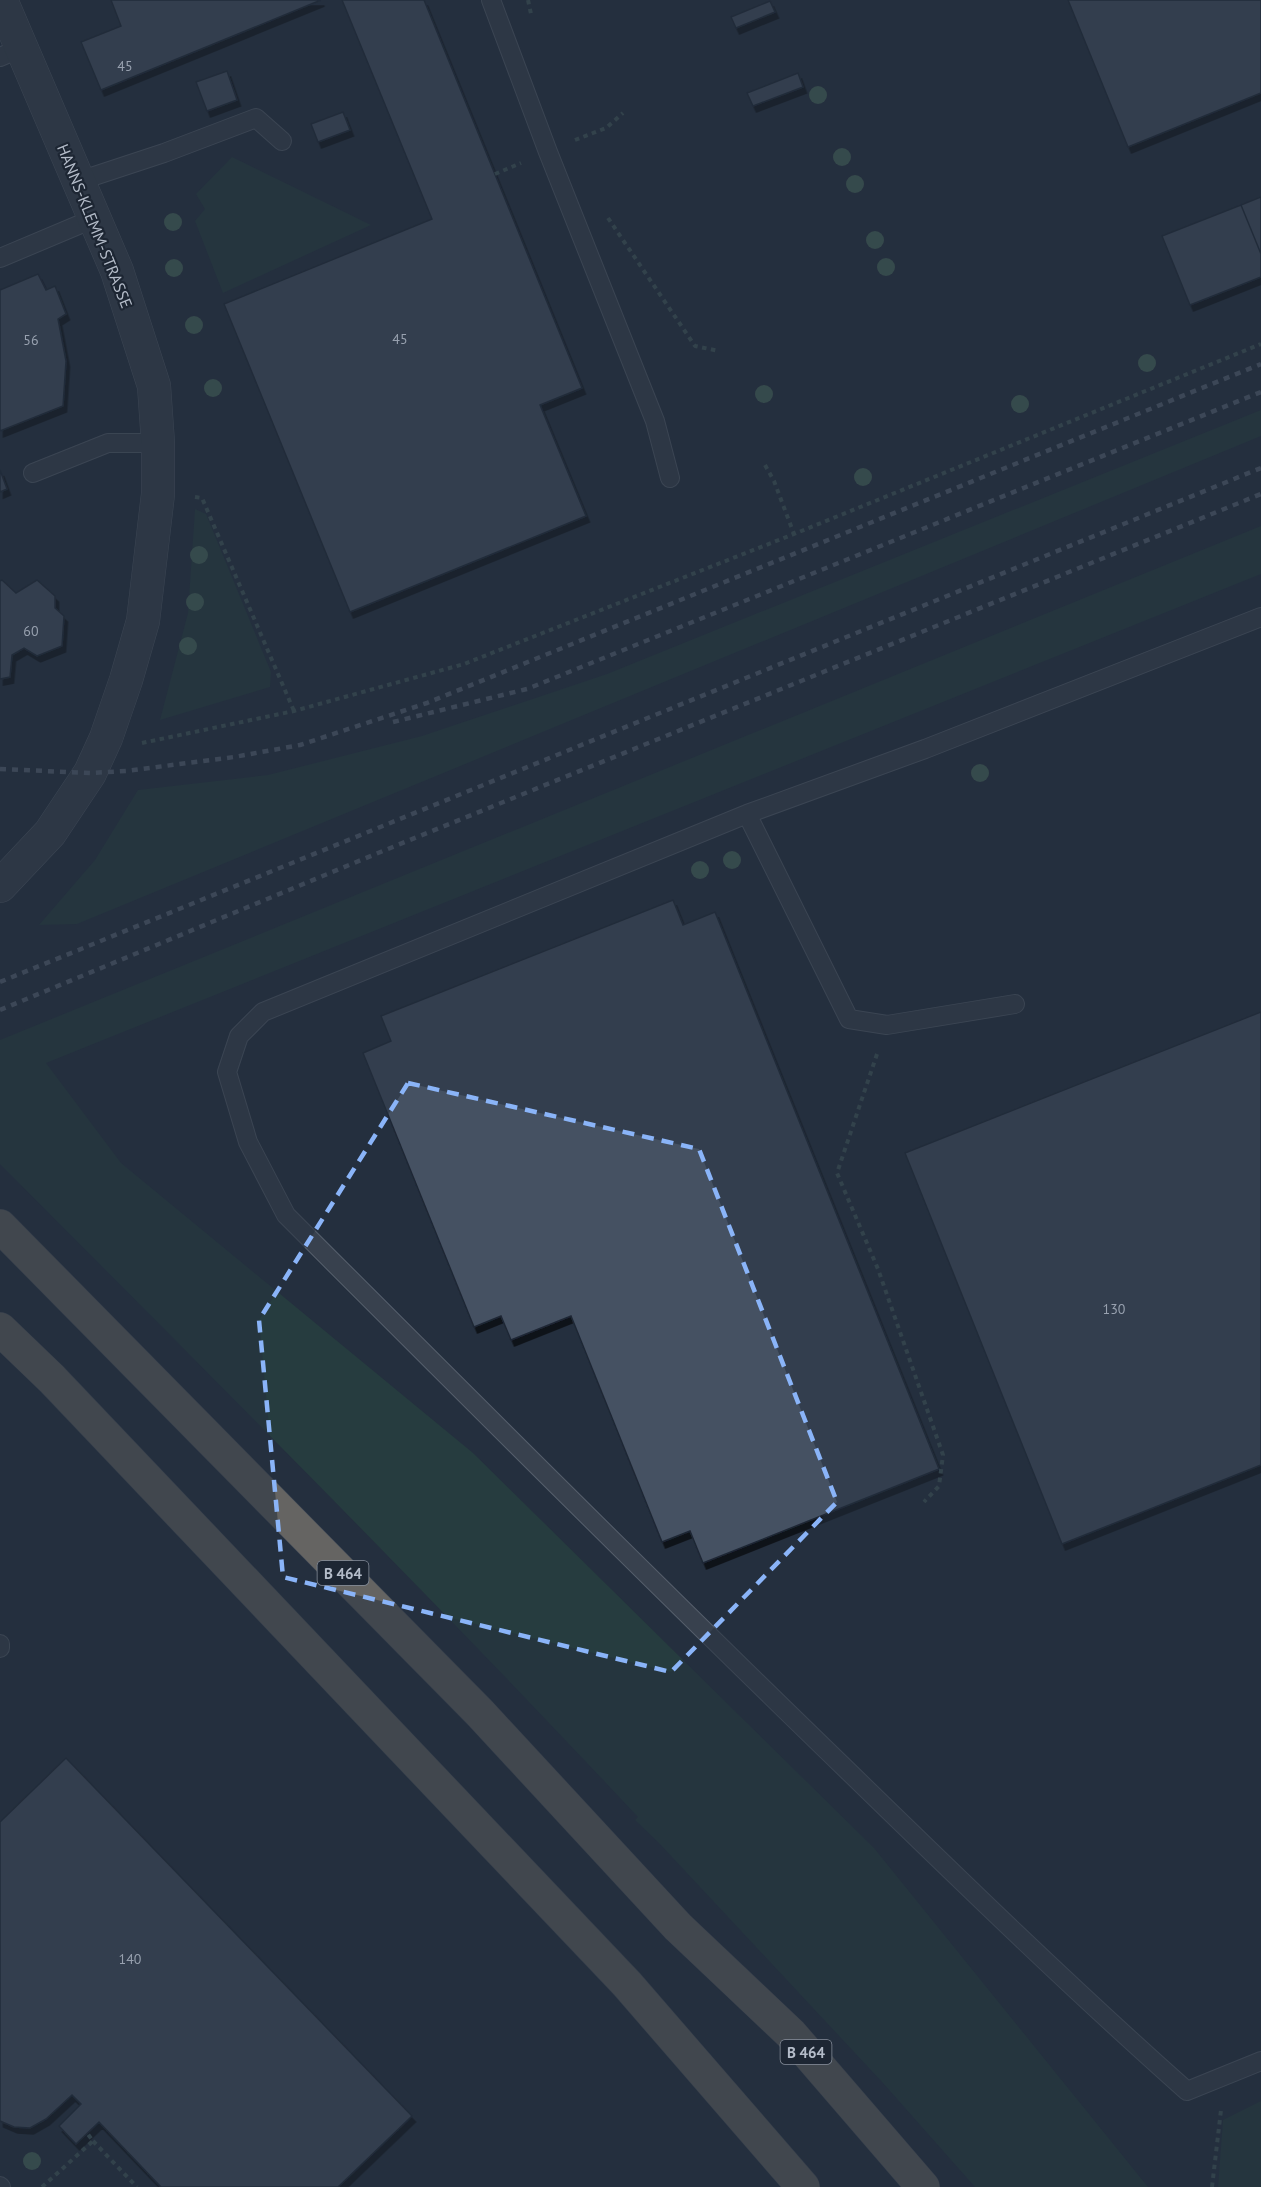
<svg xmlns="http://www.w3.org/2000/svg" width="1261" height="2187" font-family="'PT Sans',sans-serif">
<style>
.green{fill:#263c3f}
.building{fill:#455162;stroke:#1f2835;stroke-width:1.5;filter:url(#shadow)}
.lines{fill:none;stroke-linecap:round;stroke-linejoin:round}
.service-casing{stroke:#565f6c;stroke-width:20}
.minor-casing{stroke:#565f6c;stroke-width:34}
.trunk-casing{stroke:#434c59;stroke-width:34}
.path{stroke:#44595c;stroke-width:4;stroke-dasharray:4.5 4.5;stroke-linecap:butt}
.service{stroke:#38414e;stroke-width:18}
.minor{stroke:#38414e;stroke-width:33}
.trunk{stroke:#656462;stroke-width:33}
.rail{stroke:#5a6575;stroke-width:4.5;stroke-dasharray:6 6;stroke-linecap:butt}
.tree{fill:#4b6a5d}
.marked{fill:none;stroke:#8ab4f8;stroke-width:4.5;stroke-dasharray:12 8;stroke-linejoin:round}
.labels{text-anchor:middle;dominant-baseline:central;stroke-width:4.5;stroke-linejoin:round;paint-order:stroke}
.number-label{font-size:14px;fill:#98a1af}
.shield{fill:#1d2633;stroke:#878f9c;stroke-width:1.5}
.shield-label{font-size:15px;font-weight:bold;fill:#b4bcc9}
.street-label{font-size:16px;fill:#b4bcc9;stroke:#1d2633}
</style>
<defs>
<filter id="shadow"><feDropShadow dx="3.5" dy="6" stdDeviation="0" flood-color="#0009"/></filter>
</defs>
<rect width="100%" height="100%" fill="#242f3e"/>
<path class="green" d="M232 157 371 225 223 293 195 221 205 209 196 194Z
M1261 410V436L77 924 39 925 95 860 138 790 268 775 422 736 607 674Z
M195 509 206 514 271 672 270 687 160 720 188 613Z
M1261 526V574L46 1063 121 1163 473 1453 874 1848 1148 2187H975L883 2083 659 1843 635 1820 638 1817C430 1595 215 1380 0 1164V1040Z
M1261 2101V2187H1218L1223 2120Z"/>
<path class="building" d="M111 0H321L101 90 81 42 121 26Z
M342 0H424L582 388 540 405 586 516 350 612 224 304 432 219Z
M1068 0H1261V93L1128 147Z
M770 1 775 12 736 28 731 17Z
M227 71 237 100 207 111 196 82Z
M798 73 803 87 753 106 747 93Z
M343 112 350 130 318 142 311 124Z
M1261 197V254L1241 205Z
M1241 205 1261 254V277L1190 305 1162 236Z
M38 274 46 290 55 286 66 314 58 319 66 361 63 406 0 431V290Z
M0 470 7 489 0 492Z
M2 580 16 593 37 580 55 596V608L64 616 62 646 37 656 24 648 12 655 10 677 0 679V581Z
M673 900 683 925 715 912 939 1469 703 1563 690 1531 662 1542 571 1316 511 1340 501 1316 474 1327 363 1053 391 1041 381 1016Z
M1261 1012V1465L1062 1544 905 1153Z
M66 1758 412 2116 338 2187H161L99 2122 76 2144 59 2126 81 2104 72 2095 46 2119 30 2128 14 2127 0 2121V1822Z"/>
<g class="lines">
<g class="service-casing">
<path id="service" d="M491 0 548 152 655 421 670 478
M0 57 21 48
M79 181 164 153 256 118 282 141
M0 258 95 218
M33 473 108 443H158
M1261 617 925 749 747 814 263 1012 239 1036 227 1072 248 1142 286 1215C472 1401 658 1587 847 1770 959 1879 1071 1988 1187 2091L1261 2061
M747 814 849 1019 887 1025 1015 1004
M0 1644V1648
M0 2186 1 2187"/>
</g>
<g class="minor-casing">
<path id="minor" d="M0 886 50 833 90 773 106 738 126 680 143 621 158 494V443L154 386 117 271 1 0"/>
</g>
<g class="trunk-casing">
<path id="trunk" d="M0 1226 480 1713 678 1927 791 2034 923 2187
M0 1329 52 1379 627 1984 803 2187"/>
</g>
<path class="path" d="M528 0 531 14
M575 140 606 128 623 113
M495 174 521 163
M608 218 695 346 719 351
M765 465 774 481 794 534
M195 497 202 498 294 711
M142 743 294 711 464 664 794 534 1261 344
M877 1054 837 1173 878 1269 943 1455 939 1486 924 1502
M93 2141 137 2187
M42 2187 93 2141 87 2133
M1212 2187 1221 2110"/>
<use href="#service" class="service"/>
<use href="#minor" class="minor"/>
<use href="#trunk" class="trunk"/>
<path class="rail" d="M393 722 527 689 1261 392
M0 769 90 773 126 771 234 757 300 745 427 703 1261 364
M0 982 1261 468
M0 1010 378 853 1261 494"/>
</g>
<g class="tree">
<circle cx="818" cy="95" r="9"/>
<circle cx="842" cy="157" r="9"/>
<circle cx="855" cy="184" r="9"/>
<circle cx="173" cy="222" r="9"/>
<circle cx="875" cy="240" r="9"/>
<circle cx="886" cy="267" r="9"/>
<circle cx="174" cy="268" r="9"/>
<circle cx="194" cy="325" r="9"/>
<circle cx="1147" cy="363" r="9"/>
<circle cx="213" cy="388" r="9"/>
<circle cx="764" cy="394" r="9"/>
<circle cx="1020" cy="404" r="9"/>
<circle cx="863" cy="477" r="9"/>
<circle cx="199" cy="555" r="9"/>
<circle cx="195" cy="602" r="9"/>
<circle cx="188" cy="646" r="9"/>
<circle cx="980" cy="773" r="9"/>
<circle cx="732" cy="860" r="9"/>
<circle cx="700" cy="870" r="9"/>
<circle cx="32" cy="2161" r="9"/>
</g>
<path d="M0 0H1261V2187H0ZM408 1083 699 1149 837 1502 671 1672 283 1577 259 1320Z" fill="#242f3e" fill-opacity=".55" fill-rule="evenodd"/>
<path class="marked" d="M408 1083 699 1149 837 1502 671 1672 283 1577 259 1320Z"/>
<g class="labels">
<g class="number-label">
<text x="125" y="66">45</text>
<text x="400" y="339">45</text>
<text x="31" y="340">56</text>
<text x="31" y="631">60</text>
<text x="1114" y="1309">130</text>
<text x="130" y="1959">140</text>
</g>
<g class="shield">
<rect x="317.5" y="1561" width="51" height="24" rx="4.5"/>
<rect x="780.5" y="2040" width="51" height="24" rx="4.5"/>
</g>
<g class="shield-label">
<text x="343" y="1573">B 464</text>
<text x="806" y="2052">B 464</text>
</g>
<g class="street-label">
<text transform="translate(95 226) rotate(68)">HANNS-KLEMM-STRASSE</text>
</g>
</g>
</svg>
